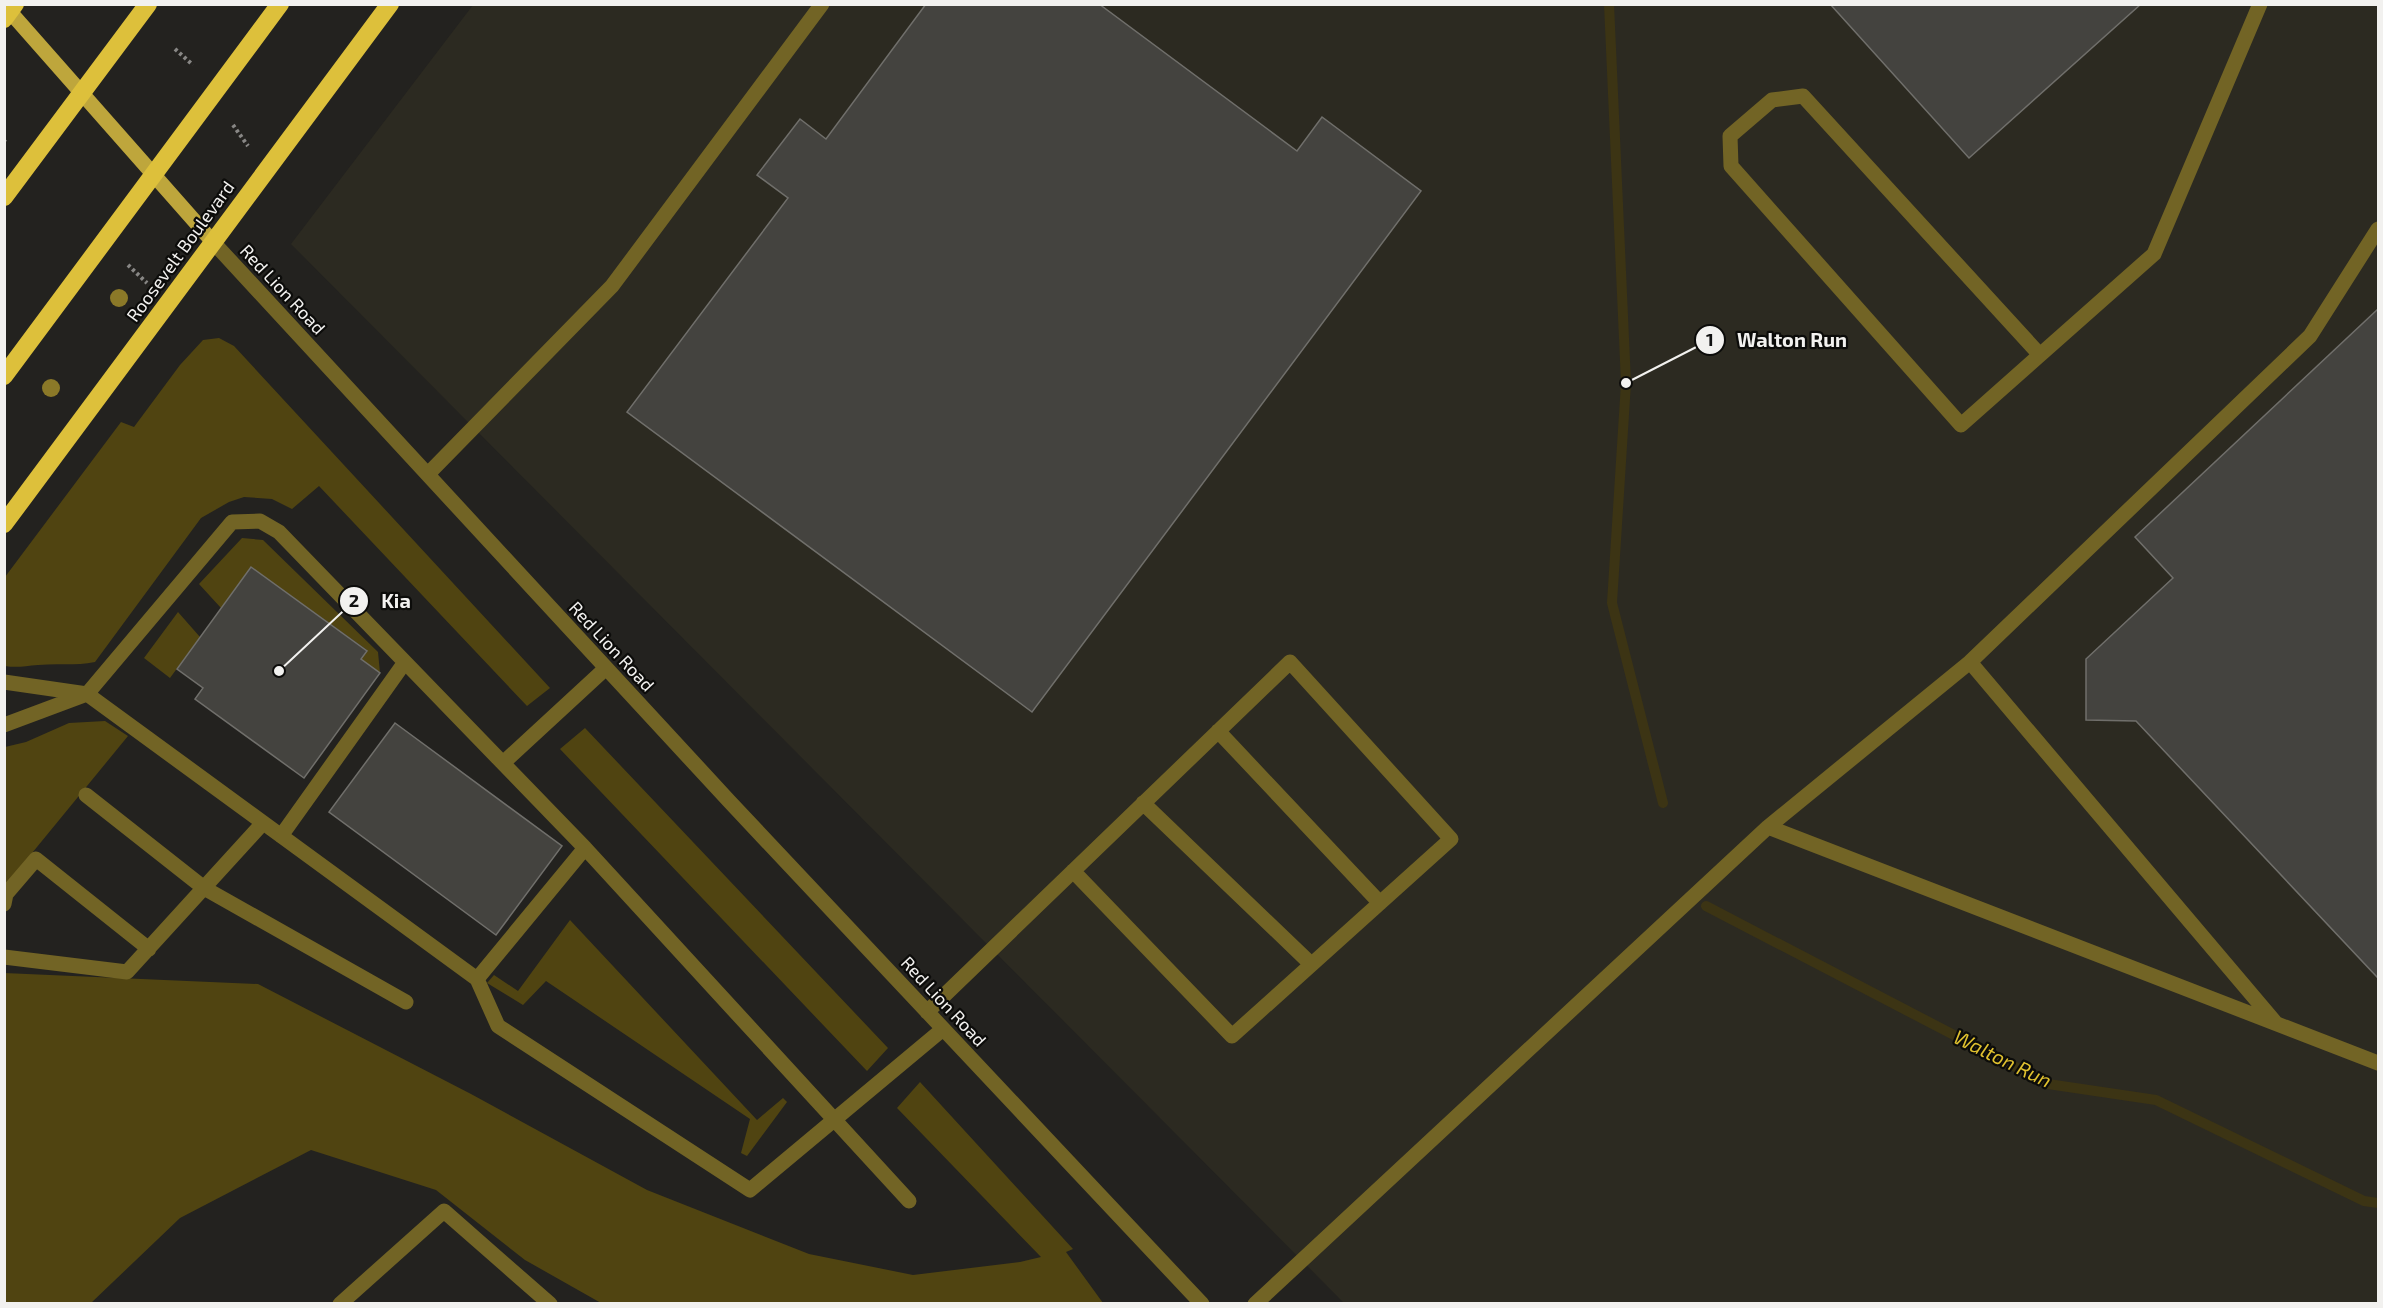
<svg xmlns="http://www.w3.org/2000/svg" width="2383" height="1308" font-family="'Exo 2',sans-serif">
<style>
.built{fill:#2c2a21}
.green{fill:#504411}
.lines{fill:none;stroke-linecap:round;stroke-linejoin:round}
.stream{stroke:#3c3414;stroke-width:10}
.building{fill:#44433f;stroke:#706f6b;stroke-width:1.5}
.path{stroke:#888785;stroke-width:4;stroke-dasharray:3 3;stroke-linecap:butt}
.minor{stroke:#726425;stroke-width:15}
.major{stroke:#bea63c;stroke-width:15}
.highway{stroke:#ddc03b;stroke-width:18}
.tree{fill:#8b7928}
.labels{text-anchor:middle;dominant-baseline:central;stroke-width:4.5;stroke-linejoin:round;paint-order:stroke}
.street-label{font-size:18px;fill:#f2f1ef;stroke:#0c0c0a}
.water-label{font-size:20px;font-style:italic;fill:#e0c12f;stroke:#0c0c0a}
.leader{fill:none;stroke:#f2f1ef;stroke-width:2}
.callout-dot{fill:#f2f1ef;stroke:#0c0c0a;stroke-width:2}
.mark-label{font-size:18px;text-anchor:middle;font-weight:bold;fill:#111}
.callout-label{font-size:20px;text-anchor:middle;font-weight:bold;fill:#f2f1ef;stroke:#0c0c0a;stroke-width:4.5;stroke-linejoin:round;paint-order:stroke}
</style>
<rect width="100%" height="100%" fill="#23221f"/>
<path class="built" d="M473 5H2378V1303H1344L291 244Z"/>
<path class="green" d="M219 338 234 346 550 688 527 706 319 486 292 509 272 499 244 497 229 502 201 518 95 662C75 666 57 663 38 665 25 666 17 668 5 666V577L121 422 134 427 180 365 203 340Z
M242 538 263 540 378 652 380 673 361 659 367 650 251 567 221 608 199 584Z
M178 612 200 637 170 678 144 658Z
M105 721 128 736 5 886V747L26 742 69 723Z
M585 728 888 1048 867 1071 560 749Z
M570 920 757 1120 783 1098 787 1102 747 1156 741 1153 750 1119 546 981 523 1005 487 983 494 975 518 991Z
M4 973 258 984 471 1094 647 1190 809 1254 913 1275 1020 1262 1041 1257 897 1108 920 1082 1073 1249 1066 1252 1103 1303H601L525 1260 436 1190 311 1150 180 1218 91 1303H5Z"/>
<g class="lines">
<path class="stream" d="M1609 4 1626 383 1612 603 1663 803
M1706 906 2048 1084 2156 1100 2364 1201 2378 1203"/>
</g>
<path class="building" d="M926 4H1099L1297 151 1322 117 1421 191 1032 712 627 412 788 198 757 175 800 119 826 139Z
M1830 4H2141L1969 158Z
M2378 309 2377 791 2378 978 2136 721 2086 720V659L2173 578 2135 537Z
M251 567 367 651 361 659 380 673 304 778 195 699 203 688 177 669Z
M395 723 562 846 496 935 329 812Z"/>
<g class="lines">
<path class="path" d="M175 49 193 65
M233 125 248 146
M4 141 6 142
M128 265 147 283"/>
<path class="minor" d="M213 242 729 801 1202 1304
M2040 355 1803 96 1772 100 1730 136 1731 166 1961 425 2154 254 2260 4
M428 474 612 286 822 4
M1970 662 2310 336 2378 229
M4 682 87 694 477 979 498 1026 750 1190 943 1029
M4 725 87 694 232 522 260 521 279 532 585 848 477 979
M1218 731 1380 903
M503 763 606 668
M86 795 204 888 406 1002
M1143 803 1311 964
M1768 827 1970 662 2275 1022
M281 836 405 662
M585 848 909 1201
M4 904 6 894 36 859 149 949
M4 957 127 972 263 823
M927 1012 1290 662 1451 839 1232 1036 1073 871
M340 1304 444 1211 550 1304
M1255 1304 1768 827 2378 1063"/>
<path class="major" d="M4 5 213 242"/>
<path class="highway" d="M4 19 15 4
M4 197 148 4
M4 376 280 4
M4 524 390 4"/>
</g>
<g class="tree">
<circle cx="119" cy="298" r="9"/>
<circle cx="51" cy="388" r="9"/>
</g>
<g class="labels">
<g class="street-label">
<text transform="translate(180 251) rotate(-54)">Roosevelt Boulevard</text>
<text transform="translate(283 289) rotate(47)">Red Lion Road</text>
<text transform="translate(612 646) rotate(47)">Red Lion Road</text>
<text transform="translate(944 1001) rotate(47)">Red Lion Road</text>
</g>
<g class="water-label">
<text transform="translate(2003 1058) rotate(26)">Walton Run</text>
</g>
</g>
<path class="leader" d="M1626 383L1710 340M279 671L354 601"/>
<g class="callout-dot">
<circle cx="1626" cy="383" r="6"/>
<circle cx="279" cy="671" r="6"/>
<circle cx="1710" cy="340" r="15"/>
<circle cx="354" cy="601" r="15"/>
</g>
<g class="mark-label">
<text x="1710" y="346">1</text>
<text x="354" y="607">2</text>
</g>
<g class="callout-label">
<text x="1792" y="347">Walton Run</text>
<text x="396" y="608">Kia</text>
</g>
<rect width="2383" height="1308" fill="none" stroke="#f2f1ef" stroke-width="12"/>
</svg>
